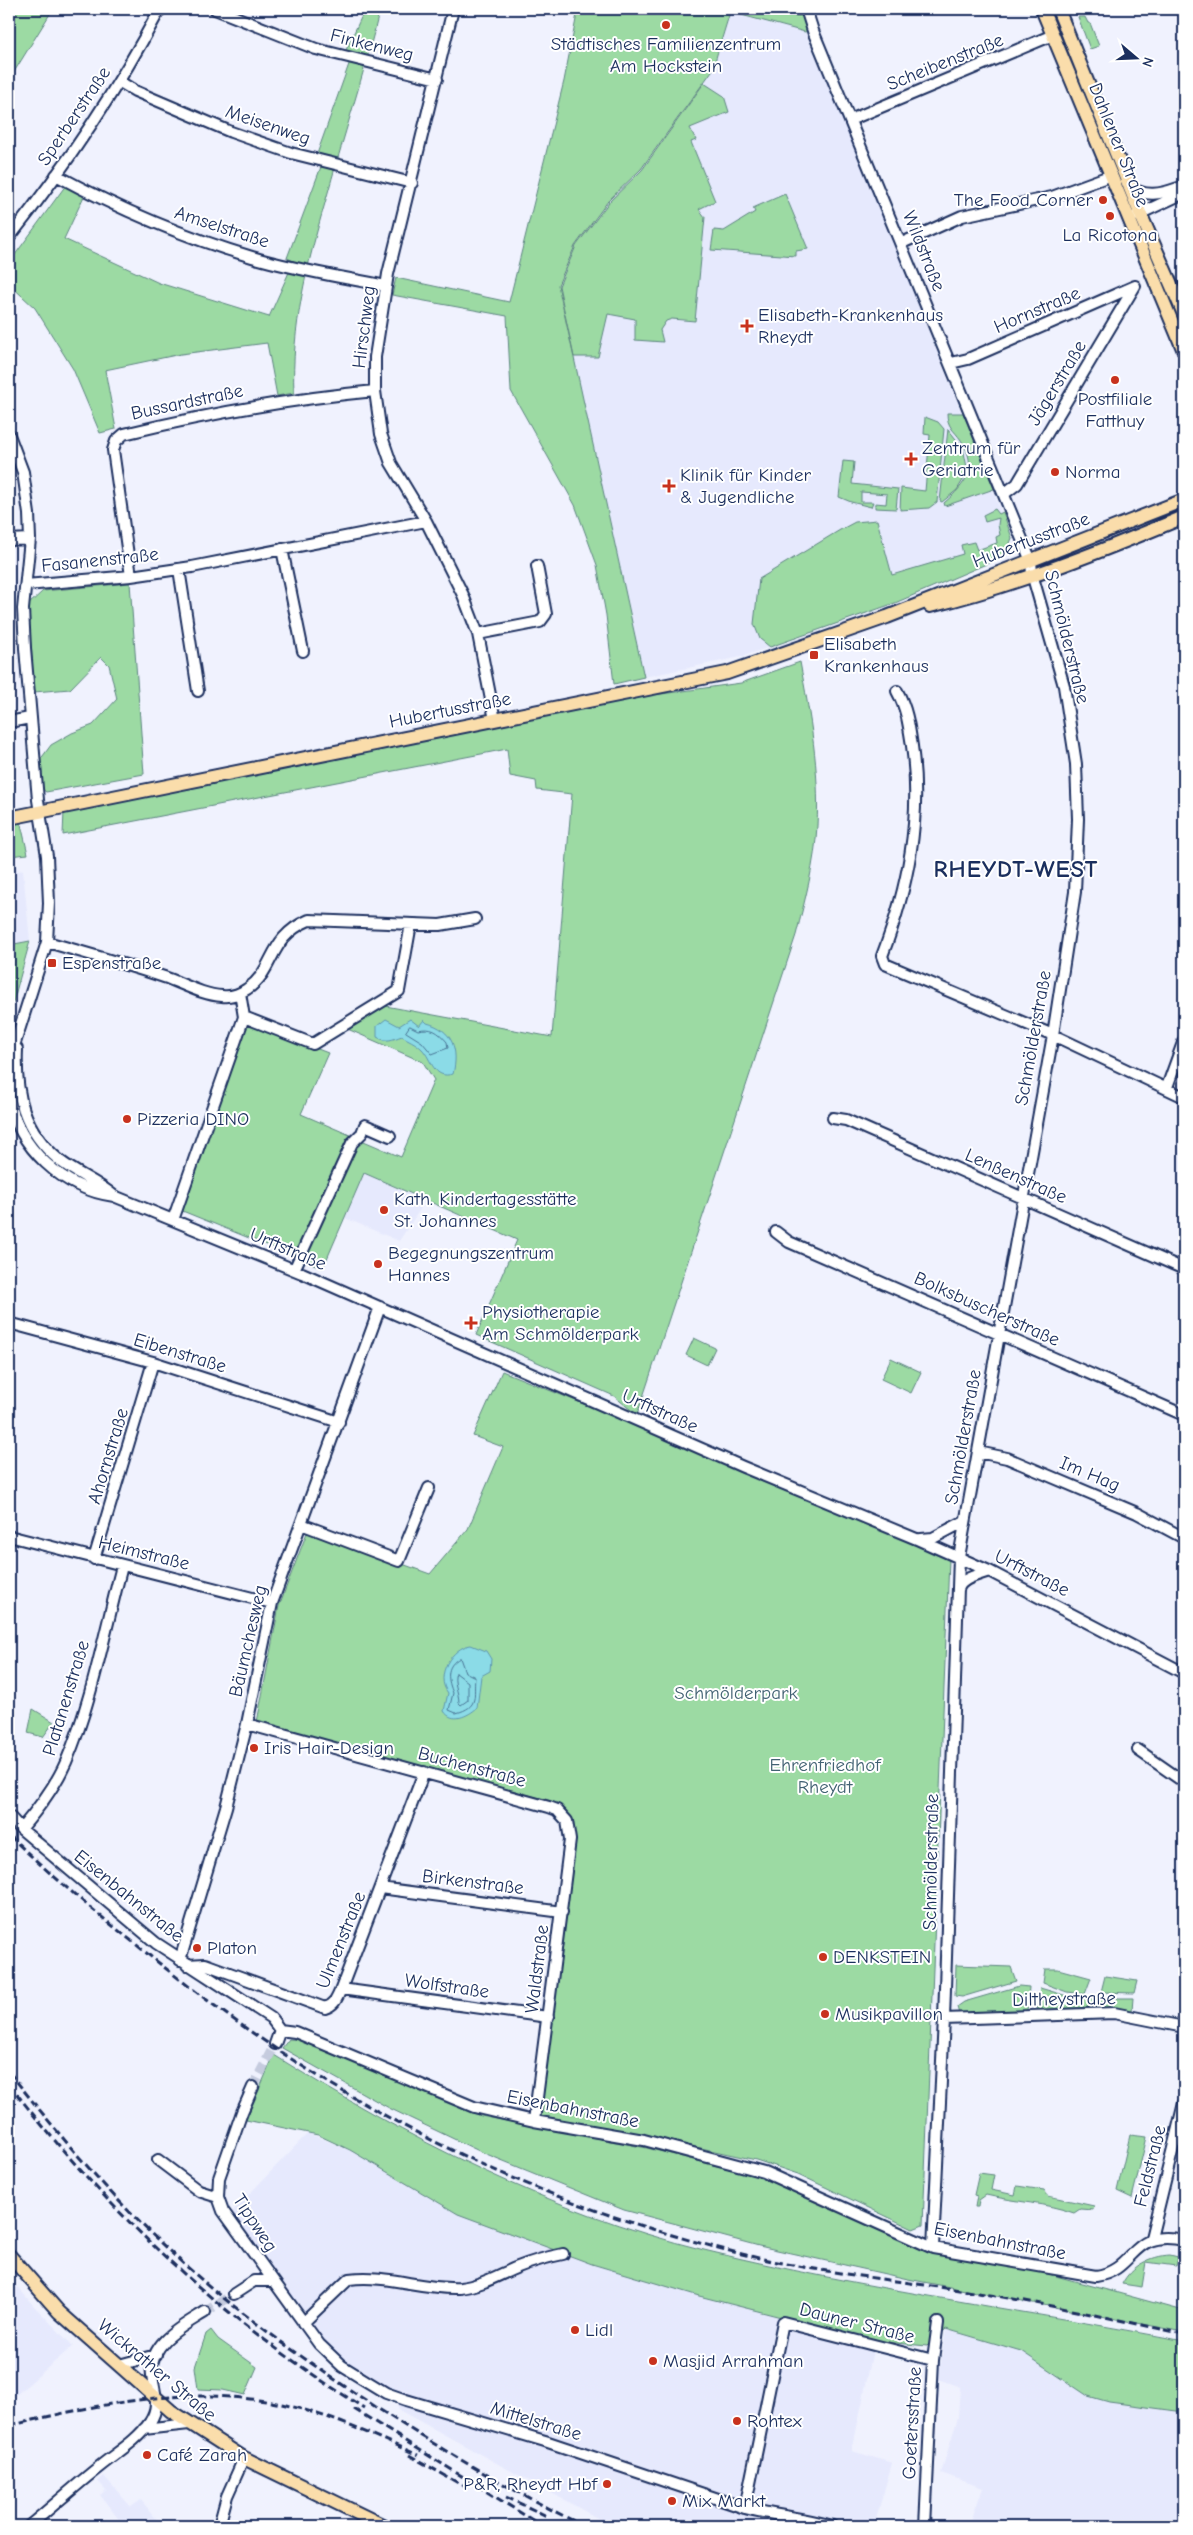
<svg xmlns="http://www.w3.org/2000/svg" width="1193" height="2535" font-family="'Comic Neue',sans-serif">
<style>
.built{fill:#e6e9fd}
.green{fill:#9cdaa3;stroke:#5c8480}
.water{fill:#8bdbe7;stroke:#5e96b0}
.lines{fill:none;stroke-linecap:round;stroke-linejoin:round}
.shore{stroke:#487495;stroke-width:1}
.minor-tunnel{stroke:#c5cbde;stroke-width:10;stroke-dasharray:10 5;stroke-linecap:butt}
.minor-casing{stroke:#1b2f5e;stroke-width:14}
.major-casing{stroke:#1b2f5e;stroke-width:16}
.minor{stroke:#fff;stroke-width:10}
.major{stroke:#faddab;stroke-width:12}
.rail{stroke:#1b2f5e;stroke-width:3;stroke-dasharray:8 4;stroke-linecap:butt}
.poi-dot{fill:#c8321e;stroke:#fff;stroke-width:2}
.labels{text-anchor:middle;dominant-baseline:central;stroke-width:4;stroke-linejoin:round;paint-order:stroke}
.poi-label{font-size:19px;fill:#1b2f5e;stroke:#fff;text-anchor:start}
.street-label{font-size:19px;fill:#1b2f5e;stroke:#fff}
.park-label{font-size:19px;fill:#426273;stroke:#fff}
.district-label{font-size:24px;font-weight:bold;letter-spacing:1px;fill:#1b2f5e;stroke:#fff}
</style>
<rect width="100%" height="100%" fill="#f0f2fe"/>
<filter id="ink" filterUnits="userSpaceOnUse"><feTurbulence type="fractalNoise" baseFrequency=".02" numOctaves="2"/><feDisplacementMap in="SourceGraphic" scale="10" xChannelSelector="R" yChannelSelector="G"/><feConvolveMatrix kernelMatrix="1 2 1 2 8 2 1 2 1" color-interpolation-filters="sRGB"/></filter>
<g filter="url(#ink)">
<path class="built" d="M730 13 805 32 844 121 1012 538 1005 556 895 603 741 657 644 677 558 286 575 246 608 201 641 169 712 71Z
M16 864 18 871 23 870 30 941 9 945V865Z
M364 1173 425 1202 399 1241 345 1218Z
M308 2133 350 2150 457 2213 592 2264 699 2296 875 2341 852 2451 892 2463 874 2526H612L399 2410 389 2389 345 2364 331 2353 229 2215Z
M9 2277 34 2306 73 2346 9 2401Z
M946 2329 1021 2351 1088 2396 1184 2412V2526H969L983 2488 941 2473 958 2417 960 2387 938 2379Z
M104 2476 131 2507 141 2500 162 2526H124L100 2495 106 2490 98 2481Z"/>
<path class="green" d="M9 9H53L9 80Z
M365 9H380C364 74 343 138 325 203 307 265 291 328 294 393L277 396 267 343 181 354 105 370 116 429 100 433 73 369 35 308 9 284V263L66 185 85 194 64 239 159 283 269 317 294 261 287 258 325 156 317 154 353 53 346 50Z
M578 9H801L809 30 805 32 730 12 712 71 641 169 608 201 575 246 558 285 644 677 614 684 606 615 597 565 575 505 511 391 507 316 392 295 396 278 509 302 564 81Z
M1078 17H1085L1088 23H1090L1099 46 1090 49Z
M704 83 724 96 729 112 690 128 696 140 691 142 715 201 699 209 705 217 695 321 672 319 666 321 660 330 663 342 635 340V319L608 314 598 357H574L559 286 576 246 609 202 642 170Z
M785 194 808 249 796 251V256L711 250 714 230 724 231 755 212 753 208Z
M947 413H963L994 489 945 506 944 503C966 484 979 468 961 440 954 430 947 427 947 413Z
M925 417 938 422 944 429 937 502 929 508 900 510 901 488 925 491 930 435 924 434Z
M948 429 963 448 968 472 957 490 942 502 940 501Z
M843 461 854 462 852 484 898 489 896 509 875 508V503L886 504 887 494 861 492V502H873L871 507 851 502 839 497Z
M995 509 999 514 1003 512 1012 538 1005 556 895 603 770 647 760 639 754 624 759 579 840 530 855 522 877 520 892 575 963 554 961 545 974 542 977 550 997 543 996 537 1000 535 998 525 999 518 985 522 983 515Z
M130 583 144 774 46 792 42 789 40 760 51 745 72 733 93 725 117 699 109 665 101 657 70 689 34 692 28 605 43 591Z
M800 662C810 716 820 770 817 826 815 863 805 900 796 935L637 1415 614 1396 476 1335 517 1240 364 1173 323 1268 180 1210 246 1021 328 1053 301 1114 401 1157 434 1080 423 1062 343 1027 380 1005 552 1037 572 794 537 790 536 781 510 776 507 749 63 835 64 811 562 711 640 697 741 683Z
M20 820 28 854 9 856V822Z
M30 941 9 1017V945Z
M694 1338 715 1348 707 1365 686 1355Z
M891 1358 921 1372 911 1393 881 1379Z
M502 1371 618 1418 949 1559 923 2225 913 2229 798 2174 756 2160 609 2128 538 2117 573 1840C570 1819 571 1812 551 1801L257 1722 279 1606 308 1530 430 1574 468 1529 503 1447 473 1436Z
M33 1709 54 1722 43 1737 28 1733Z
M956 1965 1011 1967 1016 1981 962 1997 955 1996Z
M1045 1969H1058L1091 1978 1085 1994 1067 1992 1043 1983Z
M1105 1976 1137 1981 1134 1993 1101 1992Z
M1019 1986 1029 1987 1027 2011 959 2014 957 2007 964 2002Z
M1040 1988 1074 1998H1133L1132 2011 1088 2007 1037 2010Z
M289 2039 301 2040 481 2116 647 2148 765 2178 930 2251 1045 2273 1184 2311V2332L908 2279 759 2246 624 2210 479 2151 389 2108 282 2048Z
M274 2055C406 2138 551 2212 704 2250 862 2289 1025 2310 1184 2341V2412L1109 2402 1088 2396 1021 2351 946 2329 927 2346 875 2341 699 2296 592 2264 458 2214 350 2150 318 2135 246 2120Z
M1130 2135 1147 2137 1132 2198 1117 2191Z
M979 2173 994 2175 991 2190 1015 2195 1017 2186 1044 2190 1048 2196 1094 2206 1093 2210 1080 2209 1074 2213C1046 2203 1015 2202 986 2195L979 2200 978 2207H975L977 2196 974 2195Z
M1170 2255 1178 2257 1176 2266 1146 2262 1142 2287 1122 2284C1131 2266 1151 2256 1170 2255Z
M211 2330 218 2339 257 2367 245 2395 223 2390 198 2389 195 2367 206 2334Z"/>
<path class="water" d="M386 1019 399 1026 410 1019 419 1026 424 1020 427 1023C453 1030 459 1050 453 1074 433 1080 432 1059 422 1049 415 1042 408 1040 402 1036 393 1039 387 1043 377 1037V1026Z
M471 1645 486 1651 491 1659 490 1671 481 1676 477 1708C468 1716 452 1724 444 1711L448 1693C434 1676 452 1647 471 1645Z"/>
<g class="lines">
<path class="shore" d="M410 1026 418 1030C431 1027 438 1031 447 1042L448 1048 432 1054 422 1042 406 1032Z
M460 1658 465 1672 475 1677C473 1696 480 1707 456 1713L449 1710 453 1693C448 1681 444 1666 460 1658Z
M456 1673 468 1682V1700L461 1705 459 1703C459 1692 452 1681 456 1673Z"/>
<path class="minor-tunnel" d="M253 2087 275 2044
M205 2312 234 2294"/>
<g class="minor-casing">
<path id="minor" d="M215 9 316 49 437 79
M453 9 388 274 375 357V391L381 434 391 463 426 521 463 595 478 634 495 720
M794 9H809
M806 9 813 31 1031 561 1032 574 1064 686 1076 764 1078 819 1075 892 1053 1035 959 1557 944 2019 933 2248
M120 82 135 91 231 132 291 153 412 183
M850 120 1053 35
M56 175C119 209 184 237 252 257 296 270 342 277 386 286
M1129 186C1145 198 1161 194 1178 188L1184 191
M1135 216 1184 193
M9 238C66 166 117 90 160 9
M902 243 962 216 1052 197 1112 175
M951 363 968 359 1135 286
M9 435 23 472 29 514 30 539 23 609 25 648 38 800 47 856 49 903 47 942 9 1062
M1004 494 1017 484 1135 286
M9 540 30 539
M282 549 303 651
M179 569 198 691
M131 576 113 450 116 441 124 434C207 414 289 399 375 391
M26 585 131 576 192 567 426 521
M478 634 540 622 546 614 537 566
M897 691C907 709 909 726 912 746 922 819 908 888 882 956L885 964 1053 1035 1184 1097
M9 722 30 718
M47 942C86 953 125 964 164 977 182 983 202 995 222 996 230 997 240 994 247 989 276 970 267 938 309 920L440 925 475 919
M240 993 244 1017 313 1044 399 991 411 924
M17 1049C15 1093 23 1130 59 1160 76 1174 97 1181 114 1196
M1167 1087 1184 1040
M9 1097C18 1148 63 1189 114 1196L302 1273 743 1467 919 1540 989 1571 1184 1673
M833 1118 846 1120 1184 1269
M173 1220 244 1017
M776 1232 789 1242 1184 1415
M294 1270 352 1143 362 1133 365 1125 390 1136
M9 1323 153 1362 339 1422
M978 1452 1007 1458 1137 1513 1184 1538
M301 1524 399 1561 429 1488
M9 1536 272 1603
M921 1539 933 1538 965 1521
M94 1559 153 1362
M958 1590C960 1578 979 1575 989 1571
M247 1724 549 1807 557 1810 567 1821 570 1840 534 2121
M1138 1750 1184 1782
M9 1816 21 1829 156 1943 271 2018 280 2030 295 2032 474 2107 534 2121 644 2140 764 2172 933 2248 1096 2276C1137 2270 1129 2228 1184 2240
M21 1829C38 1809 55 1787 66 1762 92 1702 105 1630 122 1566
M380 1888 562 1912
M180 1960 226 1807 247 1724 272 1603 380 1307
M187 1965 205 1964 325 2008C335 2005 337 1998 341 1989L424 1772
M341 1989 548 2017
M944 2019 1114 2013 1184 2027
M275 2044 280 2030
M253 2087 242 2112 219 2178 218 2197 223 2211 319 2344 342 2366 363 2379 386 2393 406 2400 545 2441 745 2508C774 2516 803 2517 832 2526
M158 2160 199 2191 218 2197
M1151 2238 1184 2103
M234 2294 254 2281H271
M303 2323 349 2279C387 2274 423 2290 460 2288 481 2286 500 2274 518 2267 533 2261 548 2257 563 2254
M119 2365 156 2355
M144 2429 189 2424
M745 2508 783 2322 933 2360
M29 2526C52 2507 75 2486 99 2467 116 2453 137 2441 150 2422 161 2405 154 2393 152 2375 148 2343 183 2326 205 2312
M219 2526 227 2496 244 2458
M925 2526 933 2360 938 2323"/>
</g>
<g class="major-casing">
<path id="major" d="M1042 9 1184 351
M1058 9 1140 213 1184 314
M930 606C1017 585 1102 551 1184 517
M9 818 727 673 887 617 1184 500
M9 2255 59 2312 171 2411 244 2458 384 2526"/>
</g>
<use href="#minor" class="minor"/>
<use href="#major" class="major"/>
<path class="rail" d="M9 1835C48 1873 90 1908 133 1942 320 2096 509 2197 746 2255 820 2273 896 2280 972 2292 1043 2303 1114 2319 1184 2334
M9 2072C56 2131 104 2189 159 2241 214 2294 274 2338 337 2381 416 2435 498 2484 584 2526
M9 2084C114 2219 219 2317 364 2408
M354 2409 542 2526
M9 2426C102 2403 191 2384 286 2405 332 2416 375 2436 418 2455
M409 2455 467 2488
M506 2497 549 2517"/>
</g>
</g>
<g class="poi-dot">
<circle cx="666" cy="25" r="5"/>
<circle cx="1103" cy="200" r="5"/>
<circle cx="1110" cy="216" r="5"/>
<path d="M744.5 318.5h5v5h5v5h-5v5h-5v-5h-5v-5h5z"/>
<circle cx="1115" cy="380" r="5"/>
<path d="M908.5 451.5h5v5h5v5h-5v5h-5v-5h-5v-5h5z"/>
<circle cx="1055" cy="472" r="5"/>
<path d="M666.5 478.5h5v5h5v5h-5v5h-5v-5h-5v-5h5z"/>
<rect x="809" y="650" width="10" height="10" rx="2.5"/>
<rect x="47" y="958" width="10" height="10" rx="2.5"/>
<circle cx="127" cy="1119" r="5"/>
<circle cx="384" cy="1210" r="5"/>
<circle cx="378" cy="1264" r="5"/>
<path d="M468.5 1315.5h5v5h5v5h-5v5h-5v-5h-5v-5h5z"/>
<circle cx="254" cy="1748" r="5"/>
<circle cx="197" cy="1948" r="5"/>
<circle cx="823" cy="1957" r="5"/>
<circle cx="825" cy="2014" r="5"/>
<circle cx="575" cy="2330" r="5"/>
<circle cx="653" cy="2361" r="5"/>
<circle cx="737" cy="2421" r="5"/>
<circle cx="147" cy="2455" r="5"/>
<circle cx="607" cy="2484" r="5"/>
<circle cx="672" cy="2501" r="5"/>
</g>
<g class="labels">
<g class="poi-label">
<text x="666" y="44" text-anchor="middle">Städtisches Familienzentrum<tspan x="666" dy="22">Am Hockstein</tspan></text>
<text x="1093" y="200" text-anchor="end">The Food Corner</text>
<text x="1110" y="235" text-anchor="middle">La Ricotona</text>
<text x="758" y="315">Elisabeth-Krankenhaus<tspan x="758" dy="22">Rheydt</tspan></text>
<text x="1115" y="399" text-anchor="middle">Postfiliale<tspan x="1115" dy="22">Fatthuy</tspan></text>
<text x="922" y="448">Zentrum für<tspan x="922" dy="22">Geriatrie</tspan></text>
<text x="1065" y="472">Norma</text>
<text x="680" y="475">Klinik für Kinder<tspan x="680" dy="22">&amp; Jugendliche</tspan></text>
<text x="824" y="644">Elisabeth<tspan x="824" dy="22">Krankenhaus</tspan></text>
<text x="62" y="963">Espenstraße</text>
<text x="137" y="1119">Pizzeria DINO</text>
<text x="394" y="1199">Kath. Kindertagesstätte<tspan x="394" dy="22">St. Johannes</tspan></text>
<text x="388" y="1253">Begegnungszentrum<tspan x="388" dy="22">Hannes</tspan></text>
<text x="482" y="1312">Physiotherapie<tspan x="482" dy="22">Am Schmölderpark</tspan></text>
<text x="264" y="1748">Iris Hair-Design</text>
<text x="207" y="1948">Platon</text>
<text x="833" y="1957">DENKSTEIN</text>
<text x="835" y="2014">Musikpavillon</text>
<text x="585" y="2330">Lidl</text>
<text x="663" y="2361">Masjid Arrahman</text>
<text x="747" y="2421">Rohtex</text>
<text x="157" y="2455">Café Zarah</text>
<text x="597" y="2484" text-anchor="end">P&amp;R, Rheydt Hbf</text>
<text x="682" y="2501">Mix Markt</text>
</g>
<g class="street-label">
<text transform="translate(372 45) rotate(14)">Finkenweg</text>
<text transform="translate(945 62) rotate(-22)">Scheibenstraße</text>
<text transform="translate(74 116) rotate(-56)">Sperberstraße</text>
<text transform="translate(268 125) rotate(19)">Meisenweg</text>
<text transform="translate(1119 145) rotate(68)">Dahlener Straße</text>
<text transform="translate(222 227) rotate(18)">Amselstraße</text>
<text transform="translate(924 251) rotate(68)">Wildstraße</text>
<text transform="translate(1037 310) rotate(-23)">Hornstraße</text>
<text transform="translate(364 327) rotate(-83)">Hirschweg</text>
<text transform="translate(1057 383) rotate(-59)">Jägerstraße</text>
<text transform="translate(187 402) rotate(-12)">Bussardstraße</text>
<text transform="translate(1031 540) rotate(-21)">Hubertusstraße</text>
<text transform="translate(100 560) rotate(-6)">Fasanenstraße</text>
<text transform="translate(1067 637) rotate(76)">Schmölderstraße</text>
<text transform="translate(450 710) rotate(-11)">Hubertusstraße</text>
<text transform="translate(1033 1038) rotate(-80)">Schmölderstraße</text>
<text transform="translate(1016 1176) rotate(24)">Lenßenstraße</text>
<text transform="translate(288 1249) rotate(23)">Urftstraße</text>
<text transform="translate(987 1309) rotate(24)">Bolksbuscherstraße</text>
<text transform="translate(180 1353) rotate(17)">Eibenstraße</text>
<text transform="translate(660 1411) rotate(24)">Urftstraße</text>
<text transform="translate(963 1437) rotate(-80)">Schmölderstraße</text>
<text transform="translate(108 1456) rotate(-73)">Ahornstraße</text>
<text transform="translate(1090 1474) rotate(23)">Im Hag</text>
<text transform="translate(144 1553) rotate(14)">Heimstraße</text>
<text transform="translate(1032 1573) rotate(27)">Urftstraße</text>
<text transform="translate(248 1641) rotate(-77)">Bäumchesweg</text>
<text transform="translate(66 1698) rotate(-73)">Platanenstraße</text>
<text transform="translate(472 1767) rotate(15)">Buchenstraße</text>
<text transform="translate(931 1862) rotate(-89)">Schmölderstraße</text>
<text transform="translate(473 1882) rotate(7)">Birkenstraße</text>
<text transform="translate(129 1896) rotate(39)">Eisenbahnstraße</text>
<text transform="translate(341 1940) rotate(-68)">Ulmenstraße</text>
<text transform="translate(537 1969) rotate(-83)">Waldstraße</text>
<text transform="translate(447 1986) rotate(8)">Wolfstraße</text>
<text transform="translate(1064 1999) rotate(-1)">Diltheystraße</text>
<text transform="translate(573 2109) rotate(11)">Eisenbahnstraße</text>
<text transform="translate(1150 2166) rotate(-76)">Feldstraße</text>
<text transform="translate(255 2223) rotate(57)">Tippweg</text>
<text transform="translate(1000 2241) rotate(11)">Eisenbahnstraße</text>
<text transform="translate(857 2323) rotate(14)">Dauner Straße</text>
<text transform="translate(157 2370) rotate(40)">Wickrather Straße</text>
<text transform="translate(536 2421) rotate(17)">Mittelstraße</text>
<text transform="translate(912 2423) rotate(-87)">Goetersstraße</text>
</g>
<g class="park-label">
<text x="736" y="1693">Schmölderpark</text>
<text x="825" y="1765">Ehrenfriedhof<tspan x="825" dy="22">Rheydt</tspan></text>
</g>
<g class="district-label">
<text x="1016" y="869">RHEYDT-WEST</text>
</g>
</g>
<rect width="1193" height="2535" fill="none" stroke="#fff" stroke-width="30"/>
<rect x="15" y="15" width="1163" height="2505" fill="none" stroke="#1b2f5e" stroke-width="2" filter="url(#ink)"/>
<g transform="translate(1136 58) rotate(109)" stroke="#ffffff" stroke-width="4" paint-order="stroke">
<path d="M0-4L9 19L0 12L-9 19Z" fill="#1b2f5e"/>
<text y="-8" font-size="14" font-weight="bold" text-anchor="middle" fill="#1b2f5e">N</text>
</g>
</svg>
